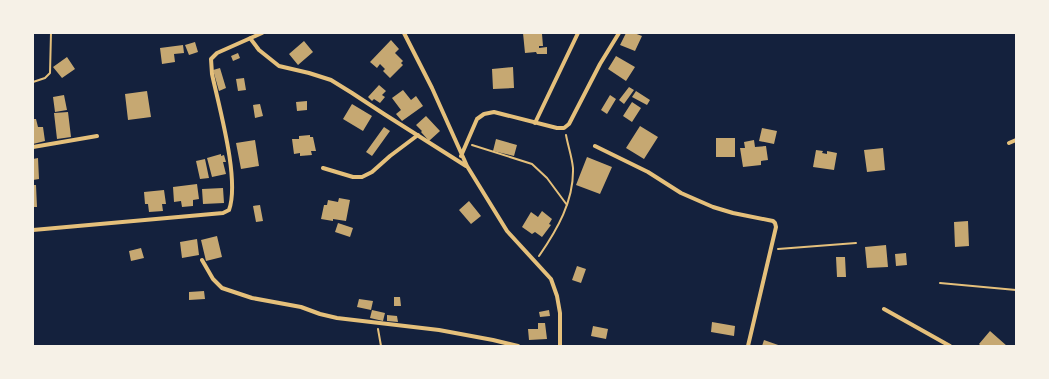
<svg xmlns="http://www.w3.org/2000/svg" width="1049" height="379" font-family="Barlow,sans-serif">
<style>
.building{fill:#c6a872}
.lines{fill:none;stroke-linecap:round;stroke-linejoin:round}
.path{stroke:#e5c07b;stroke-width:2}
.minor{stroke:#e5c07b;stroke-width:4}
</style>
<rect width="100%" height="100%" fill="#14213d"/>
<path class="building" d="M523 33 542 34 543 46H539V48L547 47V54H537L536 52 525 53Z
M626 33H634L642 36 635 51 620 45Z
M391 40 399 49 395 53 403 61 401 63 403 65 390 78 383 71 385 69 380 64 377 68 370 62Z
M304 41 313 52 298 65 289 54Z
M195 42 198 52 189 55 185 45Z
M183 45 184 53 174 54 175 62 162 64 160 48Z
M238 53 240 58 233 61 231 56Z
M616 56 635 67 626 81 608 69Z
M67 57 75 69 62 78 53 67Z
M513 67 514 88 493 89 492 69Z
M220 68 226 88 219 91 213 70Z
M244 78 246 90 238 91 236 79Z
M379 85 386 91 382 95 385 97 380 103 374 99 372 101 368 97Z
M629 87 634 90 624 104 619 100Z
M403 90 411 100 416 96 423 106 402 121 396 114 401 110 392 98Z
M147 91 151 117 128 120 125 94Z
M636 91 650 100 647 105 632 97Z
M64 95 67 110 55 112 53 97Z
M610 95 616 99 607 114 601 110Z
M307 101V110L297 111 296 102Z
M632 102 641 108 632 122 623 116Z
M260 104 263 116 255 118 253 105Z
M352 104 372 116 363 131 343 119Z
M68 112 71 137 57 139 54 113Z
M426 116 440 131 429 141 421 132 422 131 416 125Z
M33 119H36L38 127H43L45 141 33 144Z
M640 126 658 137 644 159 626 148Z
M384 127 390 131 372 156 366 152Z
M762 128 777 131 774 144 759 141Z
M310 135V137H313L316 151H311L312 155 300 156V153L294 154 292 139H299V136Z
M716 138H735V157H716Z
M496 139 517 145 514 156 493 151Z
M255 140 259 166 241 169 236 143Z
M754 140 755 147 766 146 768 160 761 161V165L743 167 740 148H745L744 142Z
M883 148 885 170 867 172 864 150Z
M816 150 823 151 822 153 827 154V151L837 153 834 170 813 167Z
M221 154V156L224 155 226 162H223L226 174 212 177 207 158Z
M587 157 612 167 600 194 576 185Z
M38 158 39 179 33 180V159Z
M205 159 209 178 200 179 196 161Z
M197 184 199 199 193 200V206L182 207 181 201 174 202 173 187Z
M33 185H36L37 207H33Z
M223 188 224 203 203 204 202 189Z
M164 190 166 204H162L163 211 149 212 148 204H145L144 192Z
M339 198 350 200 346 221 333 219V221L321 219 324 205H327L328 200 338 202Z
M469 201 481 216 471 224 459 210Z
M260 205 263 221 256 222 253 206Z
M542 211 552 219 549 224 551 225 542 237 535 232 532 234 522 227 531 212 538 217Z
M968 221 969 246 955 247 954 222Z
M338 223 353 228 350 237 335 232Z
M217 236 222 257 206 261 201 240Z
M197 239 199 255 182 258 180 242Z
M886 245 888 267 867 268 865 247Z
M141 248 144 258 131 261 129 251Z
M906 253 907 265 896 266 895 254Z
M836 257H845L846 277H837Z
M577 266 586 269 581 283 572 280Z
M204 291 205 299 189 300V292Z
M394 297H400L401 306H394Z
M359 299 373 301 371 310 357 307Z
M372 310 385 313 383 321 370 318Z
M549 310 550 316 540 317 539 312Z
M387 315 397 316 398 322 387 321Z
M712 322 735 326 734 336 711 332Z
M538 323H545L547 339 529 340 528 329H538Z
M593 326 608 329 606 339 591 336Z
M990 331 1007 346H981L979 344Z
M764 340 781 346H762Z"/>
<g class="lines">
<path class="path" d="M33 82 45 78 50 73 51 33
M472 145 532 164 547 178 567 205
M778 249 856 243
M539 256C557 230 574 201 573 168 572 157 568 146 566 135
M940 283 1016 290
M378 329 381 346"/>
<path class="minor" d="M404 33 432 88 467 166 507 231 551 279 557 296 560 313V346
M250 38 259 50 279 66 309 73 331 80 352 93 384 114 466 166
M535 123 578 33
M1009 143 1016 140
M595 146 648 172 681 193 713 207 733 213 773 221 775 223 776 227 748 346
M33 147 97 136
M461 156 477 119 484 114 494 112 557 128H564L569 124 600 64 619 33
M323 168 353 177H362L372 172 390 156 418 135
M33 230 223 213 229 210C240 180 219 107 212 74L211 59 217 53 262 33
M202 260 213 279 222 288 252 298 301 307 320 314 337 318 439 330 493 340 518 346
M884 309 950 346"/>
</g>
<rect width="1049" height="379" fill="none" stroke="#f6f1e7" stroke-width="68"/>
</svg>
